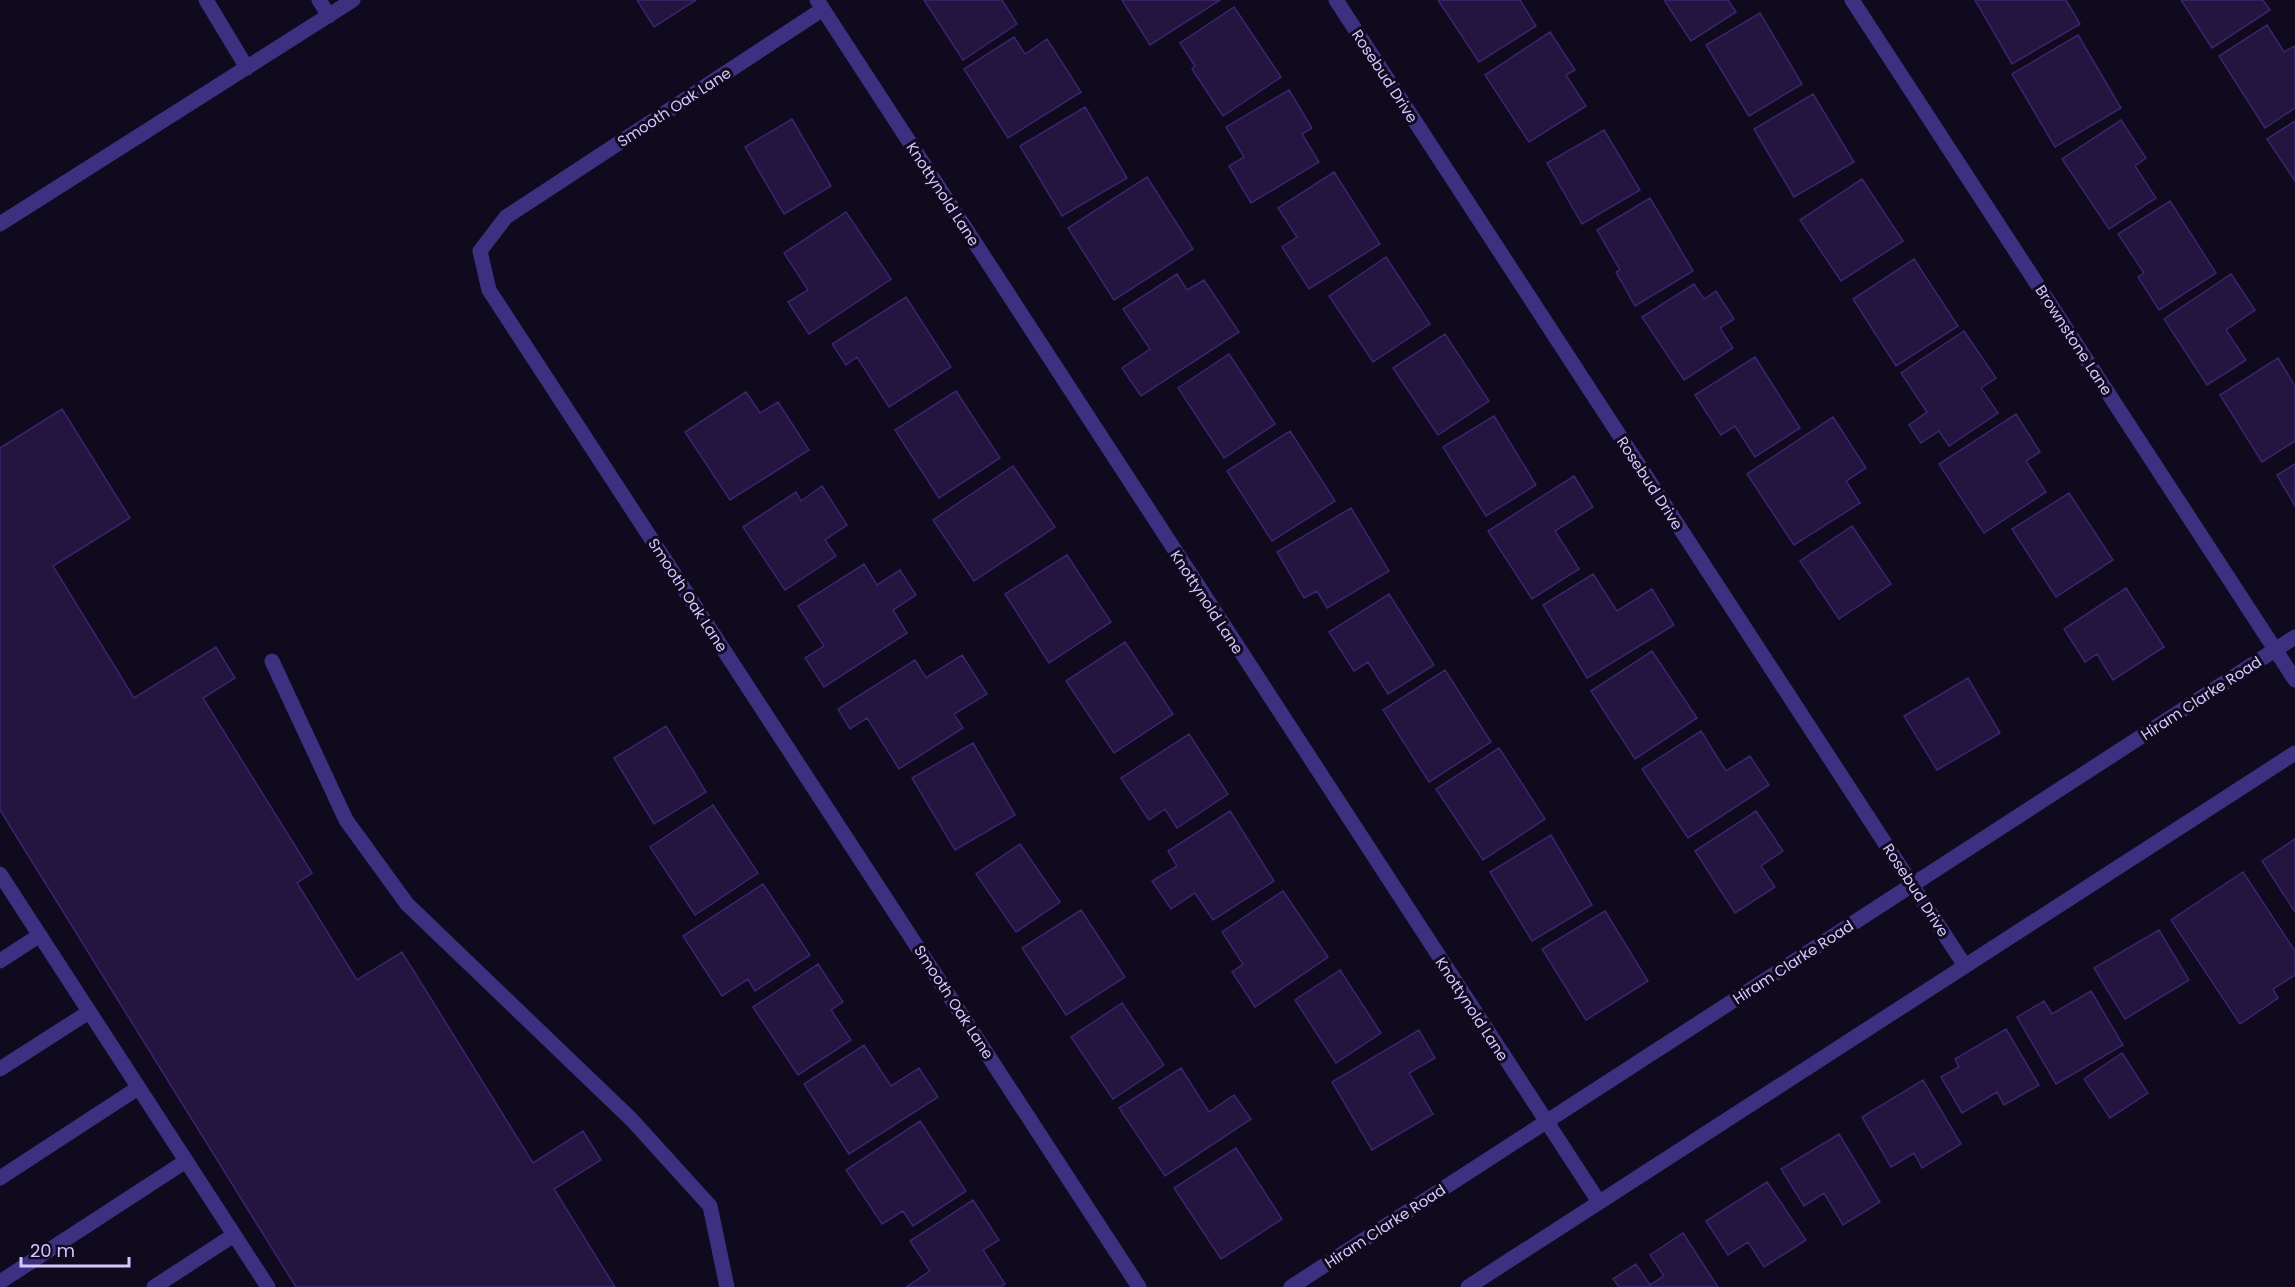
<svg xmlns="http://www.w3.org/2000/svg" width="2295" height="1287" font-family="Poppins,sans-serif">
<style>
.building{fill:#231440;stroke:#3c246e;stroke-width:1.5}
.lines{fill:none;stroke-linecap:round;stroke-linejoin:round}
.service{stroke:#3e3081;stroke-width:15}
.minor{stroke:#3e3081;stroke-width:15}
.tertiary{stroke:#3e3081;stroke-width:15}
.labels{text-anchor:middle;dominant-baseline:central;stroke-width:6;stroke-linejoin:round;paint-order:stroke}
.street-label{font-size:15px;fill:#d4c7ff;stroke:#100a1e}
</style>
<rect width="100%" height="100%" fill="#100a1e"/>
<path class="building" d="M637 0H696L654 27Z
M924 0H1002L1017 24 963 60Z
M1122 0H1220L1150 45Z
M1438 0H1520L1536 26 1479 62Z
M1664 0H1728L1736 12 1691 41Z
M1975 0H2066L2080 24 2012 64Z
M2181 0H2263L2270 10 2212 48Z
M1234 7 1281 77 1223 116 1192 69 1195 66 1180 43Z
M1760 13 1802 84 1749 116 1706 45Z
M2267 25 2284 52 2295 46V108L2265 128 2219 56Z
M1550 32 1575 70 1566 75 1586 106 1529 142 1485 75Z
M2078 35 2121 108 2055 147 2012 74Z
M1014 37 1025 54 1047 39 1081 92 1008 138 964 69Z
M1289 90 1312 128 1302 134 1319 162 1251 203 1229 166 1244 157 1226 127Z
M1813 94 1854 162 1794 197 1754 129Z
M1085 107 1127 178 1062 216 1020 146Z
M792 119 831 186 784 214 745 147Z
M2121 120 2146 158 2135 166 2156 198 2109 229 2062 159Z
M2295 121V181L2267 139Z
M1604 130 1640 190 1582 224 1547 163Z
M1334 172 1380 244 1309 289 1282 247 1297 237 1278 208Z
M1147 177 1193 249 1114 300 1068 228Z
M1862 179 1903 241 1841 281 1800 220Z
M1650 198 1693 271 1635 306 1616 272 1620 270 1597 230Z
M2170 201 2216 273 2159 310 2138 277 2144 273 2118 234Z
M846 212 891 279 809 334 788 302 808 290 784 253Z
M1386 257 1430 324 1373 362 1329 296Z
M1914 259 1958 326 1896 366 1853 299Z
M1177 274 1187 290 1204 280 1239 332 1141 396 1122 368 1150 349 1123 309Z
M2231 274 2255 310 2226 330 2246 360 2207 385 2164 319Z
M1694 284 1704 299 1716 291 1734 319 1720 328 1733 348 1684 380 1642 317Z
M906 297 951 367 889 407 857 357 846 365 832 344Z
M1964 331 1996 378 1981 388 1998 413 1949 446 1939 431 1921 443 1909 425 1927 412 1901 373Z
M1445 334 1489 401 1438 435 1393 368Z
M1229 354 1275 424 1224 458 1178 388Z
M1755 357 1800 428 1755 457 1735 426 1721 435 1695 395Z
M2278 358 2295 386V441L2262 462 2220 395Z
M956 391 1000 458 939 498 895 430Z
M746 392 760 413 778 402 809 450 730 500 685 432Z
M62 409 130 518 53 566 134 698 216 647 235 678 203 698 312 873 297 883 357 980 402 952 533 1163 583 1131 601 1160 554 1189 615 1287H296L0 810V448Z
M2016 414 2040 452 2026 461 2046 492 1984 533 1939 464Z
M1494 416 1536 485 1486 516 1443 447Z
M1833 417 1866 468 1846 481 1860 503 1794 545 1747 474Z
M1290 431 1335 501 1272 541 1227 471Z
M2295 464V506L2277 475Z
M1013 466 1055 527 974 581 933 520Z
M1574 476 1593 507 1555 531 1579 569 1532 599 1488 531Z
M822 486 847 525 825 540 836 556 785 590 743 527 796 492 801 501Z
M2069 493 2113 560 2056 597 2012 529Z
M1351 508 1389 571 1327 608 1317 591 1304 598 1277 552Z
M1852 526 1891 584 1839 619 1800 561Z
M1067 555 1111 622 1049 663 1005 594Z
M864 564 877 585 900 570 916 595 893 610 907 633 824 687 805 658 824 646 798 606Z
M1593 574 1617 611 1652 589 1674 625 1587 678 1543 605Z
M2126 588 2164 647 2113 680 2097 654 2085 662 2064 629Z
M1389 594 1434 665 1388 694 1368 662 1354 671 1329 632Z
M1125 642 1173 714 1114 753 1066 681Z
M1652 651 1697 718 1635 759 1591 691Z
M962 655 987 694 954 714 963 728 899 769 867 718 850 729 838 709 915 660 926 678Z
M1445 670 1491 742 1429 782 1383 710Z
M1968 678 2000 733 1937 770 1904 716Z
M666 726 706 792 654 824 614 758Z
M1701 731 1726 771 1750 756 1769 785 1688 838 1642 769Z
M1189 734 1228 794 1177 828 1165 809 1149 820 1121 778Z
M973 743 1015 815 955 850 912 778Z
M1499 748 1545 819 1483 860 1436 789Z
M713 805 758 873 695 915 650 847Z
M1230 811 1274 881 1213 920 1195 893 1171 909 1152 881 1177 866 1168 851Z
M1756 811 1783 851 1761 866 1775 887 1735 913 1695 851Z
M1551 835 1592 905 1532 941 1490 872Z
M2295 839V912L2262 861Z
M1020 844 1060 902 1016 932 976 874Z
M2243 872 2295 951V975L2273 989 2278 998 2240 1024 2171 920Z
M763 884 810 955 755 991 748 979 722 996 683 936Z
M1283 891 1328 957 1255 1007 1232 972 1243 964 1222 932Z
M1081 910 1125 977 1066 1015 1022 948Z
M1605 911 1648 981 1586 1020 1542 949Z
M2159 930 2189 980 2125 1019 2094 968Z
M818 964 843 1002 831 1010 851 1040 798 1075 753 1007Z
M1340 970 1381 1033 1336 1063 1295 1000Z
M2091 991 2123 1045 2056 1084 2017 1017 2044 1001 2052 1014Z
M1122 1003 1164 1065 1113 1099 1071 1037Z
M2006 1029 2039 1085 2004 1105 1997 1092 1962 1113 1941 1077 1959 1067 1955 1059Z
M1419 1030 1435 1058 1409 1073 1433 1114 1372 1150 1332 1082Z
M864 1045 891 1086 919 1068 938 1097 849 1154 804 1084Z
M2122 1053 2148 1093 2110 1118 2084 1079Z
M1181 1068 1209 1112 1234 1095 1251 1119 1165 1176 1119 1108Z
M1923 1080 1961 1144 1922 1168 1914 1153 1891 1167 1862 1117Z
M920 1121 966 1191 913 1226 903 1211 882 1224 846 1170Z
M1839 1134 1880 1202 1843 1225 1824 1193 1804 1206 1781 1169Z
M1236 1148 1282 1219 1221 1259 1174 1188Z
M1767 1182 1806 1240 1764 1267 1748 1242 1728 1255 1706 1221Z
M973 1200 999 1240 983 1250 1005 1284 1001 1287H906L930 1271 910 1241Z
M1683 1233 1718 1287H1619L1613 1279 1636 1264 1650 1285 1664 1276 1650 1255Z"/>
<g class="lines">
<path class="service" d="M206 0 247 68
M319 0 329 16
M0 224 353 0
M272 661 346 820 407 904 632 1120 710 1206 727 1287
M0 874 268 1287
M0 961 40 935
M0 1069 89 1012
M0 1178 138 1088
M0 1282 186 1161
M154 1287 234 1235"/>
<path class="minor" d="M817 0 1599 1202
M1336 0 1965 966
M1852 0 2295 680
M823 9 506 217 480 251 489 290 1139 1287"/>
<path class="tertiary" d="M1291 1287 2295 637
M1468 1287 2295 753"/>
</g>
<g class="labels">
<g class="street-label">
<text transform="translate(1385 76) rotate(57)">Rosebud Drive</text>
<text transform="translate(674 107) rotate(-33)">Smooth Oak Lane</text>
<text transform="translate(943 194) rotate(57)">Knottynold Lane</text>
<text transform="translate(2074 340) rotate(57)">Brownstone Lane</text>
<text transform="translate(1650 483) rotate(57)">Rosebud Drive</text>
<text transform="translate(688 595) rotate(57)">Smooth Oak Lane</text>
<text transform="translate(1207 602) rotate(57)">Knottynold Lane</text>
<text transform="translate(2201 698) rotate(-33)">Hiram Clarke Road</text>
<text transform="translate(1916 890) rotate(57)">Rosebud Drive</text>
<text transform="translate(1793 962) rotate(-33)">Hiram Clarke Road</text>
<text transform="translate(954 1002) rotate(57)">Smooth Oak Lane</text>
<text transform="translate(1472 1009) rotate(57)">Knottynold Lane</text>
<text transform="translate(1385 1226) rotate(-33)">Hiram Clarke Road</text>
</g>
</g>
<path d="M21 1257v9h108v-9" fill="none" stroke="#d4c7ff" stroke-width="3"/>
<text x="30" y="1257" font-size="18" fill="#d4c7ff" stroke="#100a1e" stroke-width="4.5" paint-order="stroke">20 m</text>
</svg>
